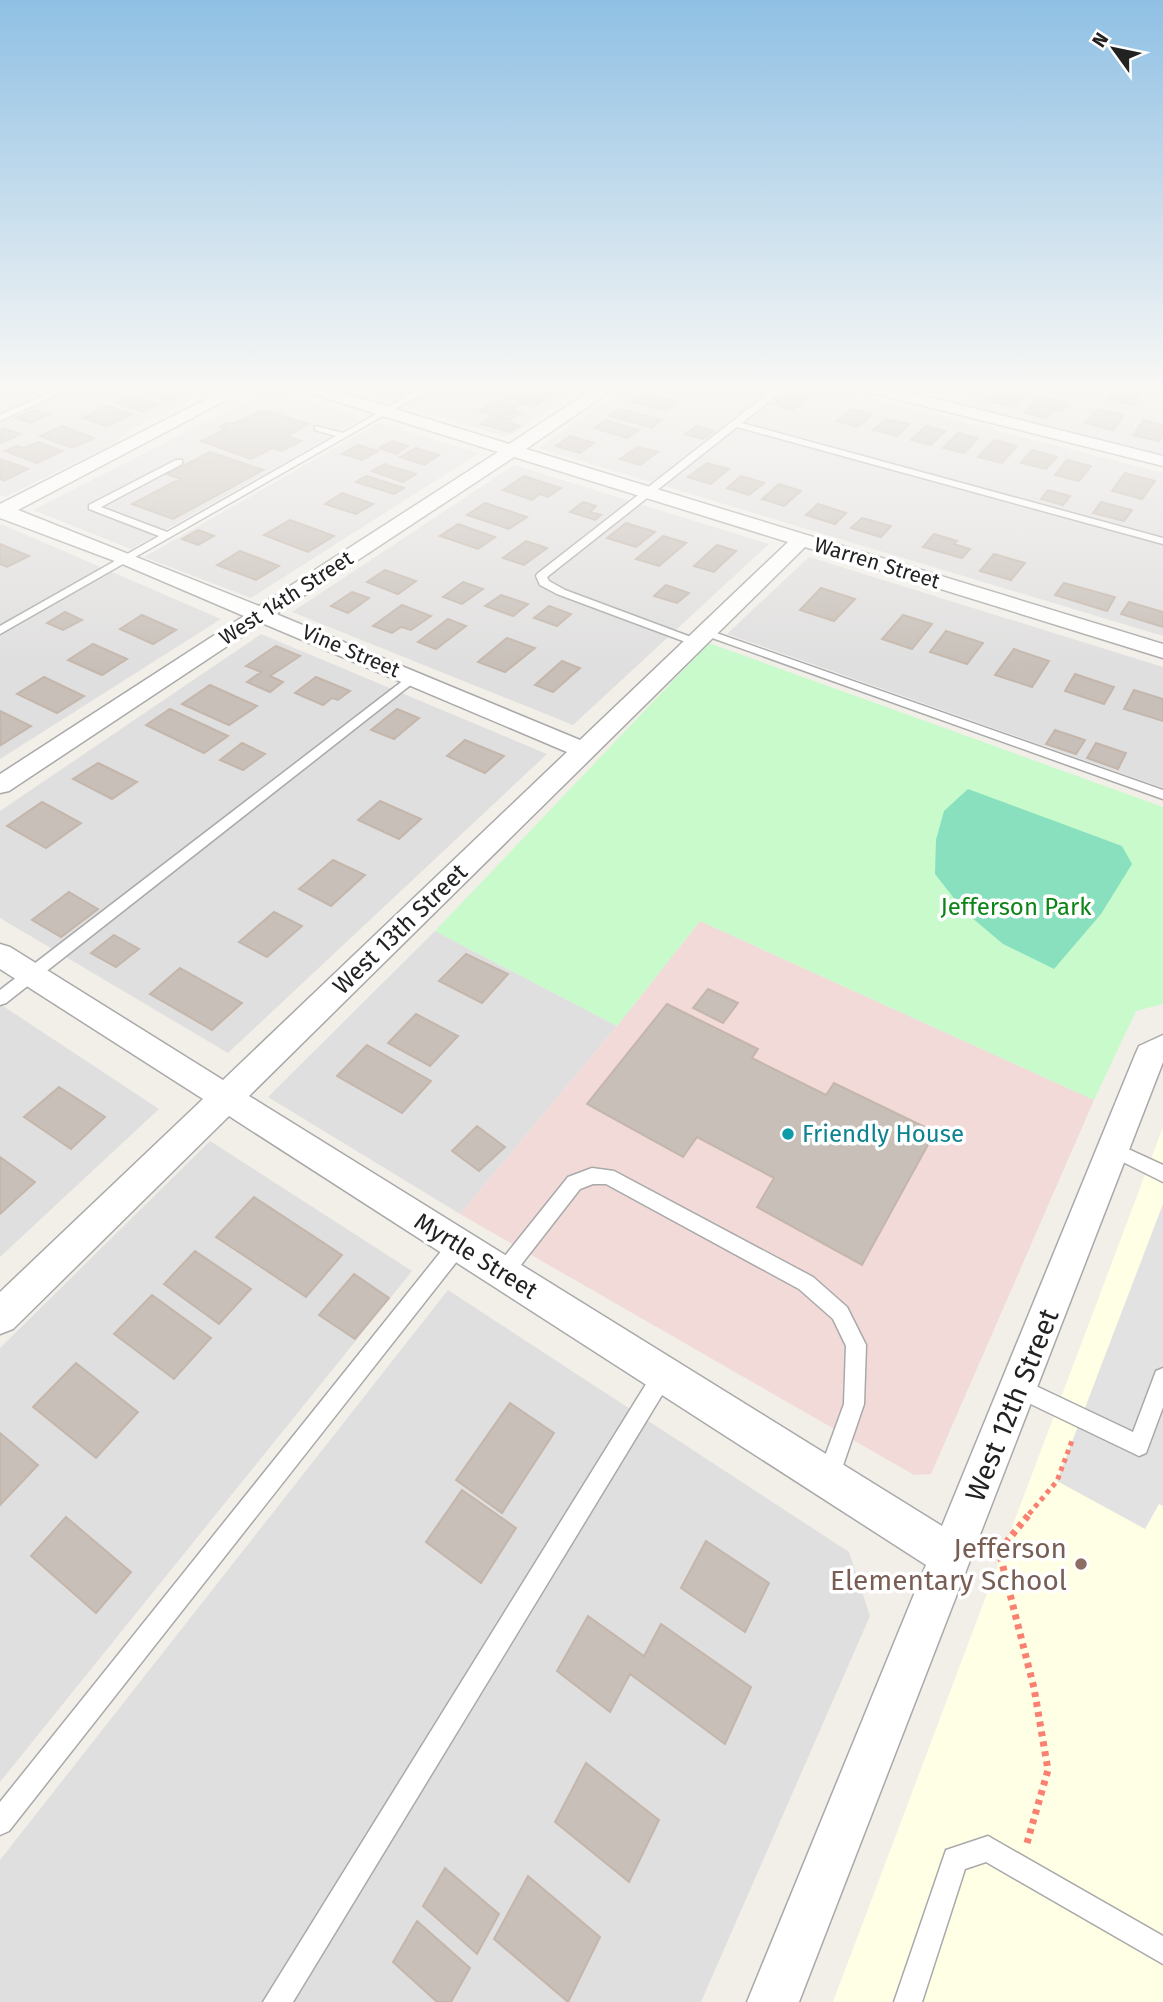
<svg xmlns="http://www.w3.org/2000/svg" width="1163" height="2002" font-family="'Fira Sans',sans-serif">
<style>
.residential{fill:#e0dfdf}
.commercial{fill:#f2dad9}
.education{fill:#ffffe5}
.park{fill:#c8facc}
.pitch{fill:#88e0be}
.parking{fill:#e2e2e2}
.building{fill:#c7bfb8;stroke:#c4b6ab;stroke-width:2}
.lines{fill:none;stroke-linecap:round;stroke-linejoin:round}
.lane-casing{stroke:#a9a9a9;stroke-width:3}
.street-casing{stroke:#a9a9a9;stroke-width:3}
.path-far1{stroke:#fa8072;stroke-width:5;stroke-dasharray:4.5 4.5;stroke-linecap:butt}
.path{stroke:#fa8072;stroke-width:7;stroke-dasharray:5 5;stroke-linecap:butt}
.lane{fill:#fff;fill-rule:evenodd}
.street{fill:#fff;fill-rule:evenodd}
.culture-dot{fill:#0f9aa8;stroke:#fff;stroke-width:2.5}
.education-dot{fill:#8d6e63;stroke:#fff;stroke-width:2.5}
.labels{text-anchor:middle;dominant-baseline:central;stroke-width:7;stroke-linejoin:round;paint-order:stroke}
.far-street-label{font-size:21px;fill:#222;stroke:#fff}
.park-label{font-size:24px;fill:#0c8416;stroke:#fff}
.street-label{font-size:24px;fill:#222;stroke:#fff}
.culture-label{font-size:24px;fill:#0d838f;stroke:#fff;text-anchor:start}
.near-street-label{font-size:28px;fill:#222;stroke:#fff}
.near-education-label{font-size:28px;fill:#785e54;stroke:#fff;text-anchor:end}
</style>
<rect width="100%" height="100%" fill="#f2efe9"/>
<path class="residential" d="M0 388H216L134 428 111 445 5 497 0 495Z
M346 388H583L507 437Z
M626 388H829L1163 473V636L538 448Z
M975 388H1163V456L957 405Z
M269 390 364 418 131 549 33 510Z
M379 423 479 453 251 598 144 557Z
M514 465 769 544 573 725 292 612Z
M0 525 1 524 221 619 0 759Z
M809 557 1163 667V788L727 634Z
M261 634 547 754 228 1053 0 918V811Z
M435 931 617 1026 460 1214 268 1097Z
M0 1004 159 1109 0 1257Z
M210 1141 412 1271 0 1782V1348Z
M448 1290 849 1552 870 1616 701 2002H0V1860Z"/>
<path class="commercial" d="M700 921 1094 1100 931 1474 914 1475 460 1214 617 1026Z"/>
<path class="education" d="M1163 1127V2002H833Z"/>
<path class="park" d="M709 643 1163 807V1004L1136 1011 1094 1100 700 921 617 1026 435 931Z"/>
<path class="pitch" d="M968 789 1122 846 1132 864 1101 914 1054 969 1003 944 964 911 935 874 936 840 944 811Z"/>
<path class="parking" d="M1163 1204V1506L1159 1504 1145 1529 1057 1481Z"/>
<path class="building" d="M152 388H176L187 392 169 400 144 392Z
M370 388H411L397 396Z
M520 388H527L552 395 534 407 504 398Z
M1001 389 1025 394 1013 407 989 401Z
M1117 389 1141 394 1133 405 1108 399Z
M790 391 810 396 793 410 773 404Z
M646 393 679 402 666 411 633 402Z
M132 396 158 404 143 412 116 403Z
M1040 396 1069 403 1062 411 1055 409 1046 418 1024 413Z
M496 400 517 406 511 410 521 413 510 420 479 411Z
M107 406 132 414 107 426 82 418Z
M620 409 662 420 652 428 609 416Z
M852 409 872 414 858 427 837 421Z
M1097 409 1124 415 1113 430 1085 423Z
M35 410 49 414 30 423 16 418Z
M263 410 309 424 287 436 301 441 282 451 272 448 251 459 201 441 226 429 220 427 228 423 233 424Z
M492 417 520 426 510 432 481 424Z
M886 419 909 424 897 436 873 430Z
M606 420 639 430 627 438 594 428Z
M1144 420 1163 425V435L1159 441 1133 435Z
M62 426 94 438 72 448 40 436Z
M696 426 714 431 703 439 685 434Z
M926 426 945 431 931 445 911 440Z
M2 428 21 434 2 443 0 442Z
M958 433 978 438 964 453 943 448Z
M570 436 594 443 580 453 556 446Z
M994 440 1017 446 1002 463 978 457Z
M392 441 408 446 396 454 379 448Z
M38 442 62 451 37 463 5 451 17 446 24 448Z
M358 445 378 451 362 460 342 454Z
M638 447 658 452 640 465 620 459Z
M416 448 439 455 424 465 400 457Z
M1032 450 1057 457 1046 469 1021 463Z
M210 452 263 470 173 519 132 504 180 479 167 474Z
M0 459 28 469 4 481 0 479Z
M1067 460 1091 466 1079 481 1055 475Z
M707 463 729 469 711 484 688 477Z
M384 464 416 474 403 482 372 471Z
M1125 473 1155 481 1142 499 1112 491Z
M366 476 404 488 394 494 356 482Z
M524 476 561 488 548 497 540 494 532 500 503 490Z
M741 476 764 483 749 495 727 488Z
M779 484 801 491 784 506 762 499Z
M1048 490 1070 496 1063 505 1041 499Z
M342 493 373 504 356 514 325 504Z
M583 502 596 506 590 512 601 515 595 520 570 512Z
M1101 502 1132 510 1124 521 1093 513Z
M485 503 527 517 509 529 467 515Z
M818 504 846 513 835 524 806 515Z
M862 518 891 526 881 537 851 528Z
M290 520 334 536 308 552 264 535Z
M626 523 655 532 636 547 607 538Z
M458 524 495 537 478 549 440 536Z
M198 530 214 536 198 545 182 539Z
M934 534 957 541 954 544 970 549 962 558 923 547Z
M663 536 686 543 659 566 636 559Z
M526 541 547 548 524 565 503 558Z
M0 544 29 556 7 567 0 564Z
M717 545 736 551 714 572 694 566Z
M240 551 279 566 256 580 217 565Z
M994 554 1025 563 1011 580 980 571Z
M385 570 416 581 398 594 367 582Z
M463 582 483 589 462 604 443 597Z
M1064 583 1115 597 1107 611 1055 595Z
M666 585 689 593 677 603 654 596Z
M821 588 855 599 834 621 800 610Z
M352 592 369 598 348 613 331 606Z
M501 595 528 604 513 616 485 606Z
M1129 602 1163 612V627L1121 614Z
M402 605 431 616 411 630 401 627 392 633 373 626Z
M549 606 571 614 557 626 534 618Z
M65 612 82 620 63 630 47 623Z
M142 615 176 630 153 644 120 629Z
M903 615 932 624 912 649 882 639Z
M448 619 466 626 436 649 418 642Z
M946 631 983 643 967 664 930 652Z
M507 638 535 648 505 672 478 662Z
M93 644 127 659 102 675 68 660Z
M276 646 300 656 270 676 283 682 270 692 247 682 261 672 246 666Z
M1014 649 1049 661 1032 687 995 675Z
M562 661 580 668 553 692 535 685Z
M1075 674 1114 687 1104 704 1065 691Z
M44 677 84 696 57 713 17 694Z
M316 677 350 691 338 700 332 698 323 705 295 693Z
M210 685 257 706 229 725 182 704Z
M1134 690 1163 699V721L1124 709Z
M170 709 228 736 204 753 146 725Z
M397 709 419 718 394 739 371 730Z
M0 711 31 726 1 745Z
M1055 730 1085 740 1076 754 1046 744Z
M465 740 504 756 485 773 447 756Z
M242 743 265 754 243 770 220 760Z
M1096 743 1126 753 1118 769 1087 758Z
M98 763 137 782 112 799 73 779Z
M380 801 421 819 399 839 358 820Z
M42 802 81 823 46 848 7 826Z
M333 860 365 875 331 906 299 889Z
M69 892 98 909 61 937 32 920Z
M274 912 302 926 267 957 239 942Z
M114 935 139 949 116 967 91 953Z
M466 954 508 974 482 1003 439 981Z
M180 968 242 1003 212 1030 150 994Z
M708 989 738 1003 723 1023 693 1008Z
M667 1004 758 1049 752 1058 826 1095 834 1083 935 1132 862 1265 757 1207 774 1178 697 1137 683 1157 587 1104Z
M416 1014 458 1036 430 1066 388 1043Z
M367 1045 431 1081 402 1113 337 1076Z
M59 1087 105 1117 71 1149 24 1117Z
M477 1126 505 1147 479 1171 452 1151Z
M0 1157 35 1182 0 1214Z
M254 1197 342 1255 306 1297 216 1237Z
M195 1251 251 1289 219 1324 164 1284Z
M354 1274 389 1298 355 1339 319 1315Z
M152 1295 211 1338 174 1379 114 1334Z
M76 1363 138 1412 96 1458 33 1407Z
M510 1403 554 1433 502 1513 456 1480Z
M0 1433 38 1465 0 1505Z
M462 1490 516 1528 481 1583 426 1542Z
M66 1517 131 1572 96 1613 31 1556Z
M706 1541 769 1583 745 1632 681 1588Z
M588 1616 644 1656 661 1624 751 1687 725 1744 630 1674 610 1712 557 1671Z
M586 1763 659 1820 629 1882 555 1822Z
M445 1868 499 1914 477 1954 423 1906Z
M528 1876 600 1937 568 2002 494 1939Z
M417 1921 470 1968 451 2002H437L393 1962Z"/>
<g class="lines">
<g class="lane-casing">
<path id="lane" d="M59 388H71L0 421V415Z
M421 388H432L0 634V626L159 536 89 509V505L176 460H182V464L101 507 167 532 336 436 315 430V426L343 433Z
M775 388H785L742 423 1163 538V544L737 427 547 577 549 581 565 590 699 640V644H691L557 594 540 585 536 576 537 574Z
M1150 388H1163V393L1151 390Z
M705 629 1163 790V799L701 634 699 632Z
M413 673 417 674V680L6 1003 0 1005V990Z
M1113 1142 1163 1165V1182L1107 1154 1104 1149 1107 1144Z
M592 1168 614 1171 813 1277 847 1307 866 1345 864 1404 836 1486 828 1489 820 1486 817 1478 844 1404 846 1346 833 1319 799 1289 606 1184H593L580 1189 510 1279 503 1282 496 1279 494 1273 496 1267 568 1177Z
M458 1237 465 1239 467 1245 465 1251 9 1831 0 1835V1802L451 1239Z
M663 1365 670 1368 673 1375 670 1382 293 2002H263L656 1368Z
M1163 1368V1407L1146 1453 1139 1456 1012 1395 1009 1388 1012 1381 1019 1378 1133 1432 1156 1371Z
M988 1836 1163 1936V1964L986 1862 965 1869 922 2002H894L946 1850Z"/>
</g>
<g class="street-casing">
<path id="street" d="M228 388H249L18 510 259 606 498 452 303 391 301 388H327L509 444 595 388H615L526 449 1163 644V658L805 547 249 1096 942 1526 1135 1055 1139 1046 1163 1035V1062L799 2002H747L926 1565 229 1116 13 1329 0 1334V1292L203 1099 0 969V944L10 947 223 1080 567 752 262 623 9 791 0 793V774L244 616 120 563 0 518V504ZM514 457 788 542 580 740 276 614Z
M863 388H892L1163 456V466L865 391Z"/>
</g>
<path class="path-far1" d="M1029 1514 1057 1481 1073 1438"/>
<path class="path" d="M1027 1843 1048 1770 1034 1688 1000 1555 1008 1540 1031 1512"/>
<use href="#lane" class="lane"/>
<use href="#street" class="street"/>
</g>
<linearGradient id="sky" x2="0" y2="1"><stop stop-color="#8fc0e4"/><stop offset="0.58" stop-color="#f9f8f5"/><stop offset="1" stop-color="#f9f8f5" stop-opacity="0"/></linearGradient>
<rect width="1163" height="669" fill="url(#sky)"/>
<circle class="culture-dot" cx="788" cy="1134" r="7"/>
<circle class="education-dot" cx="1081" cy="1564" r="7"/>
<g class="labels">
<g class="far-street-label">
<text transform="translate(877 563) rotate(17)">Warren Street</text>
<text transform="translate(286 598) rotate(-33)">West 14th Street</text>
<text transform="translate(351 651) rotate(23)">Vine Street</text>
</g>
<g class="park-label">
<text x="1016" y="907">Jefferson Park</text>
</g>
<g class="street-label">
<text transform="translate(400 929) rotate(-44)">West 13th Street</text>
<text transform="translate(476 1256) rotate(32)">Myrtle Street</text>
</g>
<g class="culture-label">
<text x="802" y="1134">Friendly House</text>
</g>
<g class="near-street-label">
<text transform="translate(1012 1405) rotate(-68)">West 12th Street</text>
</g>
<g class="near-education-label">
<text x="1067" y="1548">Jefferson<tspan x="1067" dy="32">Elementary School</tspan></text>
</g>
</g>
<g transform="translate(1114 49) rotate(303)" stroke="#ffffff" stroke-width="5" paint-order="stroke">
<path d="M0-5L12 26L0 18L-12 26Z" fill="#222222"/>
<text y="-10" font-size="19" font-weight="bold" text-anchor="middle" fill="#222222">N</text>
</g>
</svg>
